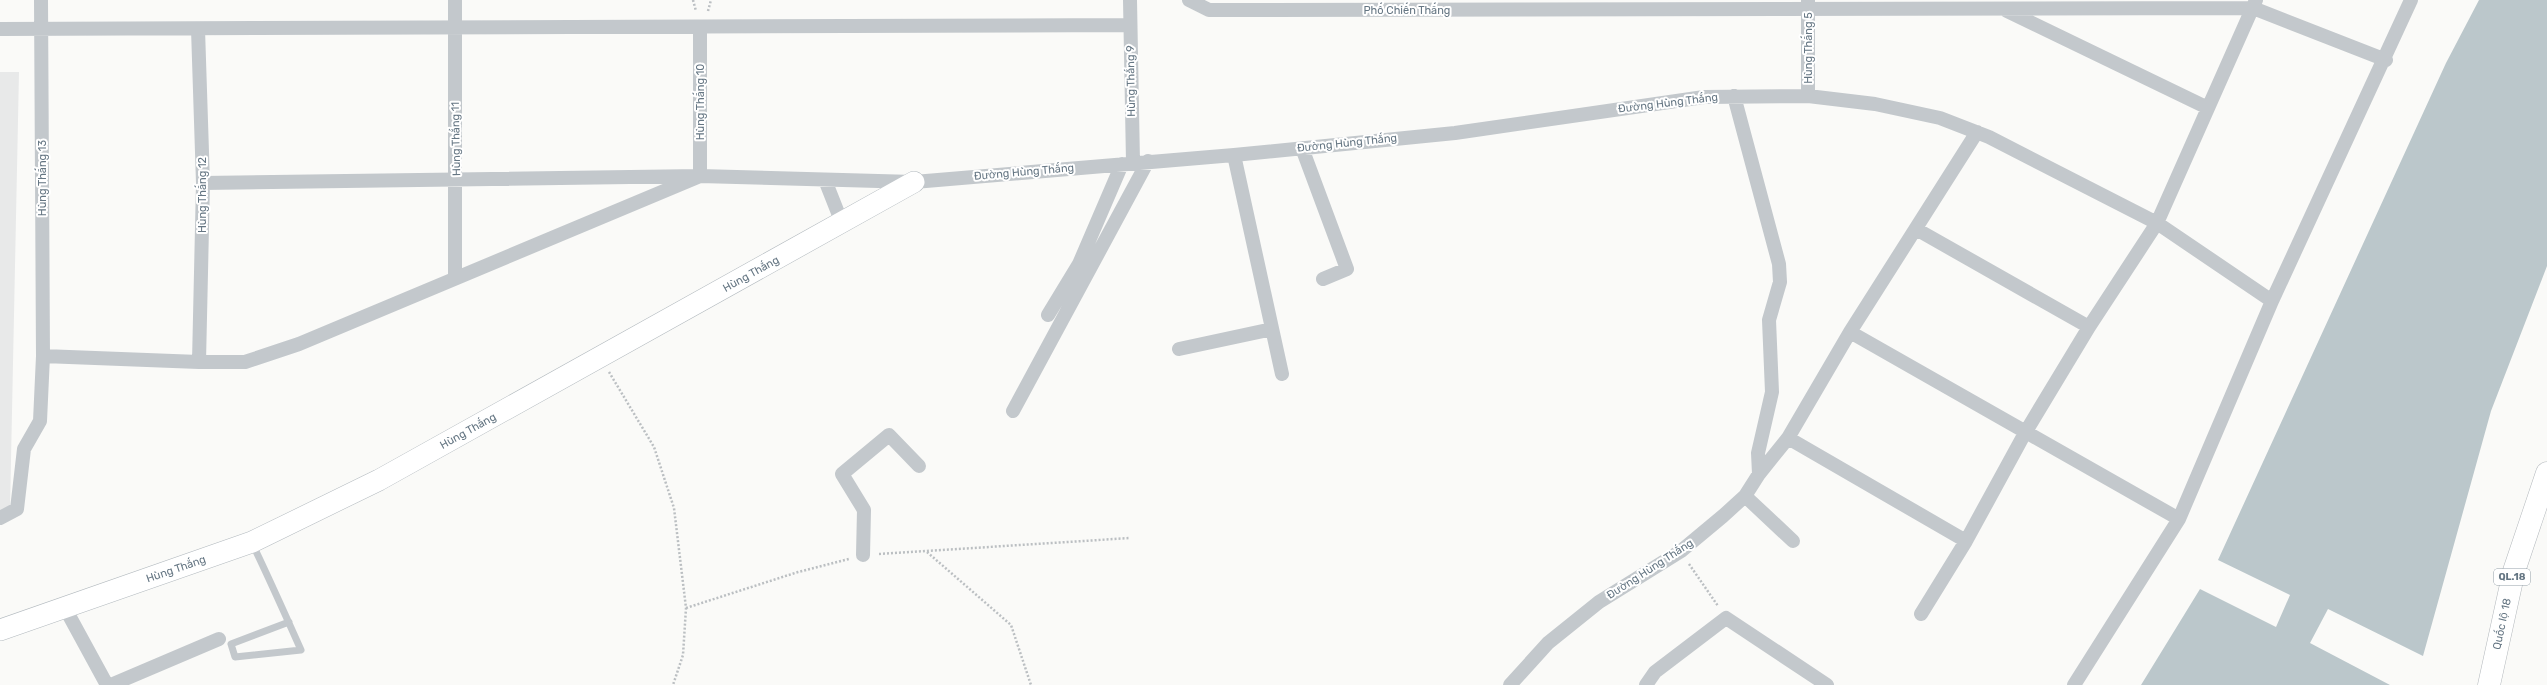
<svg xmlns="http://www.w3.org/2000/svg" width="2547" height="685" font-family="Rubik,sans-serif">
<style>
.built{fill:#e8e9e9}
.water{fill:#bbc7cb}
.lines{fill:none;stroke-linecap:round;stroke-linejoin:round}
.secondary-casing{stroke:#b3babf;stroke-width:22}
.highway-casing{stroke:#b4b9bd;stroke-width:23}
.path{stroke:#bbbfc2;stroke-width:2.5;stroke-dasharray:2 2;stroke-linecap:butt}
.lane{stroke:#c3c8cc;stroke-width:7}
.street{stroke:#c3c8cc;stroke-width:14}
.secondary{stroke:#fff;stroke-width:21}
.highway{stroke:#fff;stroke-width:22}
.labels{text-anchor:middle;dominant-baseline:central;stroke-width:4;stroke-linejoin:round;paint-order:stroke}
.shield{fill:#fff;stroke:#939fa8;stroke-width:1}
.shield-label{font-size:10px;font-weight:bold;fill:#657683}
.street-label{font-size:11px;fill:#657683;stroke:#fff}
</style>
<rect width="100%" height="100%" fill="#fafaf8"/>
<path class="built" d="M0 72H19L10 509 0 510Z"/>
<path class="water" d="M2479 0H2547V266L2491 411 2423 656 2328 609 2310 643 2390 685H2141L2200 589 2276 627 2290 595 2218 560 2446 63Z"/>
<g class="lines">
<g class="secondary-casing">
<path id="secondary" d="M0 630 252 542 379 480 914 182"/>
</g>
<g class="highway-casing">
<path id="highway" d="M2489 685 2514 571 2547 473"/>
</g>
<path class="path" d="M693 0 696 11
M708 11 711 0
M609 372 654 447 674 508 686 608 683 655 673 685
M927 552 1011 625 1031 685
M879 554 1130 538
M1689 564 1718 606
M686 608 798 572 849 559"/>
<path class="lane" d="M252 543C269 578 285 614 301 650L235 657 231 644 289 622"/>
<path class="street" d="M455 0V278
M1130 0 1133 162
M1189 0 1209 10 2253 8 2386 60
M1808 0V96
M2007 11 2208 108
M0 29 1129 25
M198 29 203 183 199 362
M1302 148 1347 269 1323 279
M1234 155 1282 374
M825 180 842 223
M203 183 700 176 914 182 1234 155 1455 133 1704 97 1808 96 1875 104 1940 118 1989 137 2157 223 2272 301
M1916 229 2089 327
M1048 315 1079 264 1122 164
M1850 332 2179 519
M1179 349 1272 329
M43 356 199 362H245L299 344 700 176V27
M1013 411 1148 161
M1788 438 1966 541
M1759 474 1788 438 1850 332 1977 132
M1745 496 1793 541
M0 518 17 509 24 449 40 421 43 356 41 0
M863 555 864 510 842 474 889 435 919 466
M65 608 107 685
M1921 614 1966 541 2025 433 2089 327 2157 223 2256 0
M111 685 219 639
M1510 685 1548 643 1599 602 1681 551 1723 516 1745 496 1759 474 1758 453 1772 392 1769 320 1780 282 1779 264 1734 96
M1646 685 1655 672 1726 618 1827 685
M2074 685 2179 519 2272 301 2411 0"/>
<use href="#secondary" class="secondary"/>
<use href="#highway" class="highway"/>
</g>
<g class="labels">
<rect class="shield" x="2494" y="569" width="36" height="16" rx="3"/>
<g class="shield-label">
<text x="2512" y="577">QL.18</text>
</g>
<g class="street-label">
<text x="1407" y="10">Phố Chiến Thắng</text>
<text transform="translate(1808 48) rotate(-90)">Hùng Thắng 5</text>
<text transform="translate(1131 81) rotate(-91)">Hùng Thắng 9</text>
<text transform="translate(700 102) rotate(-90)">Hùng Thắng 10</text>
<text transform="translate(1668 103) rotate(-7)">Đường Hùng Thắng</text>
<text transform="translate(456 139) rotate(-91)">Hùng Thắng 11</text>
<text transform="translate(1347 143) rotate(-6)">Đường Hùng Thắng</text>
<text transform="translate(1024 172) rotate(-5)">Đường Hùng Thắng</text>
<text transform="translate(42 178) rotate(-90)">Hùng Thắng 13</text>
<text transform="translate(202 195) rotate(-90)">Hùng Thắng 12</text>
<text transform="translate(751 274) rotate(-29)">Hùng Thắng</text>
<text transform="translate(468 431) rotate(-29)">Hùng Thắng</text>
<text transform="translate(176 569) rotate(-19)">Hùng Thắng</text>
<text transform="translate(1650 569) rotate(-33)">Đường Hùng Thắng</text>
<text transform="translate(2502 624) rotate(-78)">Quốc lộ 18</text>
</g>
</g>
</svg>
